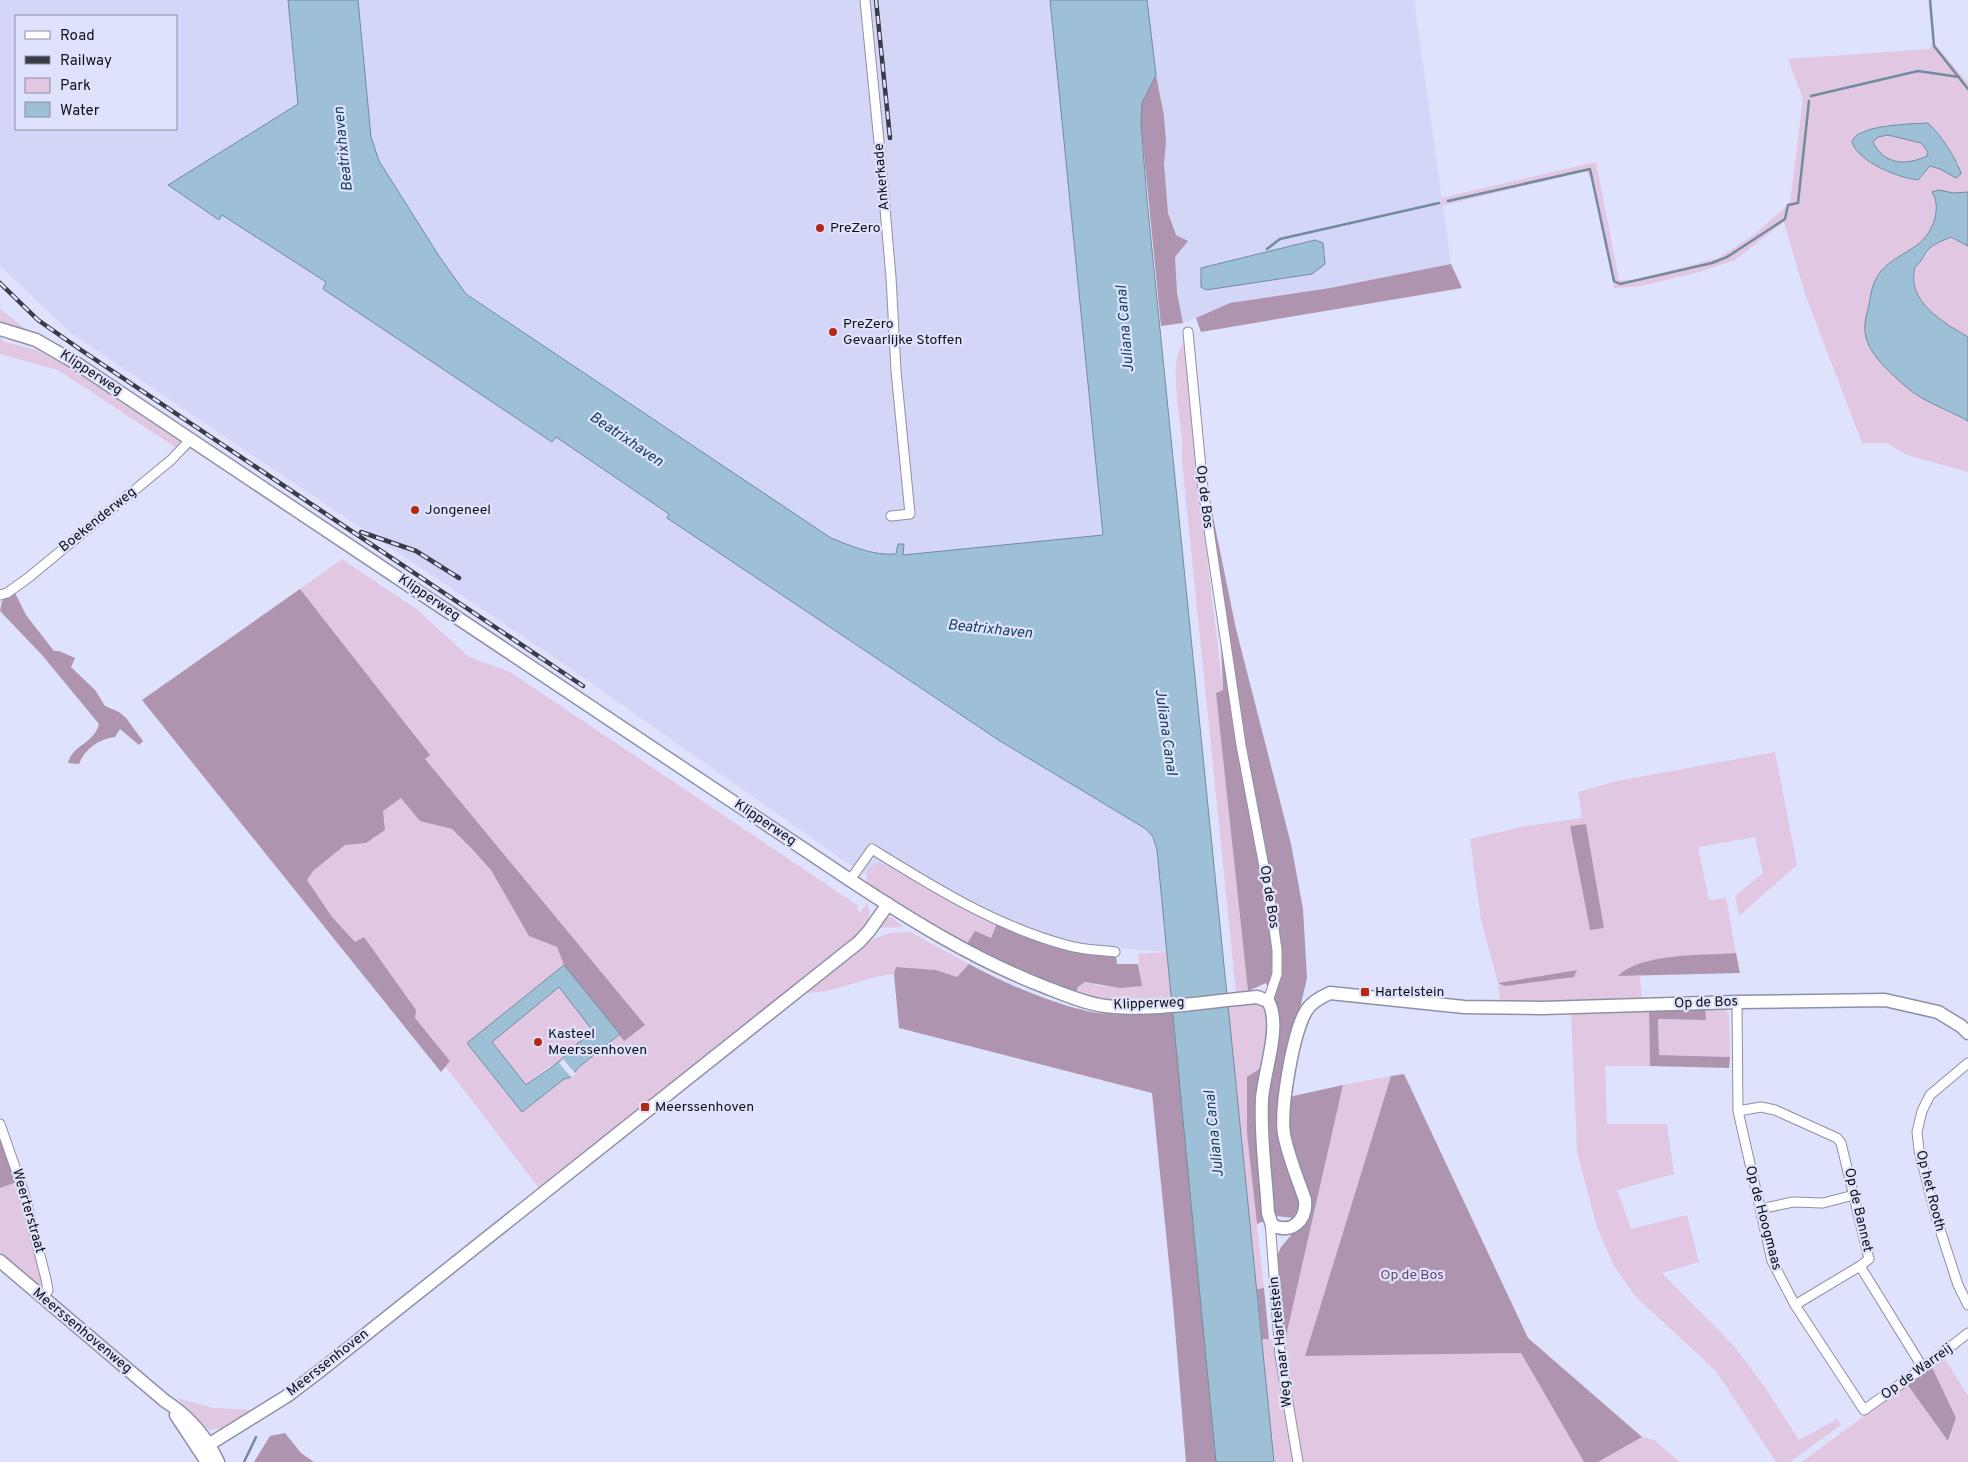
<svg xmlns="http://www.w3.org/2000/svg" width="1968" height="1462" font-family="Overpass,sans-serif">
<style>
.built{fill:#d3d6f6;fill-rule:evenodd}
.green{fill:#e2c7e3;fill-rule:evenodd}
.forest{fill:#af94af}
.water{fill:#9dc0d6;stroke:#728b9d;fill-rule:evenodd}
.pier{fill:#dfe2fc}
.lines{fill:none;stroke-linecap:round;stroke-linejoin:round}
.stream{stroke:#728b9d;stroke-width:2.5}
.street-casing{stroke:#8e90a7;stroke-width:11}
.secondary-casing{stroke:#8e90a7;stroke-width:15}
.street{stroke:#fff;stroke-width:9}
.secondary{stroke:#fff;stroke-width:12}
.rail-casing{stroke:#3a3b47;stroke-width:4.5}
.rail{stroke:#dfe2fc;stroke-width:2.5;stroke-dasharray:8;stroke-linecap:butt}
.poi-dot{fill:#b4280f;stroke:#dfe2fc;stroke-width:2}
.labels{text-anchor:middle;dominant-baseline:central;stroke-width:4.5;stroke-linejoin:round;paint-order:stroke}
.street-label{font-size:14px;fill:#0f1018;stroke:#dfe2fc}
.poi-label{font-size:14px;fill:#0f1018;stroke:#dfe2fc;text-anchor:start}
.park-label{font-size:14px;fill:#69436a;stroke:#dfe2fc}
.water-label{font-size:15px;font-style:italic;fill:#144058;stroke:#dfe2fc}
</style>
<rect width="100%" height="100%" fill="#dfe2fc"/>
<path class="built" d="M0 0H1050L1103 536 902 555 898 544 896 554 890 555 855 547 831 538 769 497 727 558 1000 741 1146 829 1153 837 1157 850 1167 952 1070 944 1037 932 946 891 896 876 887 880 863 874 561 662 72 334 0 266ZM16 16H176V129H16Z
M1147 0H1414L1451 264 1217 310 1183 323 1161 326 1157 282 1156 75Z"/>
<path class="green" d="M1934 43 1968 83V192L1953 193 1939 190C1935 201 1936 213 1933 225 1928 246 1899 257 1883 269 1879 284 1866 324 1866 337 1867 355 1907 390 1923 398 1938 406 1953 412 1968 421V472L1907 455 1887 443H1862L1805 294 1784 222 1735 260 1699 272 1641 286 1614 288 1592 181 1586 171 1441 206V198L1596 162 1619 280H1636L1718 258 1755 234 1790 203 1803 99 1788 59 1929 49ZM1923 123 1936 129 1960 166 1953 177 1940 169 1930 166 1918 180C1901 179 1851 160 1852 139L1863 130Z
M1888 135 1921 143 1928 152 1927 156C1905 166 1885 165 1873 142L1878 137Z
M1951 237 1968 246V337C1943 322 1906 303 1915 267L1921 263 1932 246Z
M0 309 28 331 0 322Z
M0 337 5 342 36 350 62 363 191 449 184 453 58 370 0 354Z
M1184 343 1203 524 1223 690 1216 693 1248 991 1236 992 1182 461C1182 453 1183 445 1182 438 1180 417 1168 357 1184 343Z
M342 559 415 608 469 657 510 672 857 905 859 914 867 903 870 913 864 931 542 1192 460 1085 256 826 302 591 300 589ZM564 965 620 1034 579 1067 572 1077 564 1079 522 1112 467 1043Z
M1775 752 1797 865 1739 916 1735 896 1763 873 1755 837 1698 847 1709 900 1726 898 1736 953 1657 959 1619 976H1640L1642 999 1500 1002 1498 983 1481 920 1470 839 1521 827 1582 818 1578 792 1617 781ZM1586 824 1604 928 1590 929 1570 826ZM1576 970 1505 986 1499 983Z
M879 863 891 867 937 894 997 923 991 938 965 947 866 883 868 869Z
M891 917 904 927 877 928 883 919Z
M910 932 969 964 957 977 936 970 896 967 894 974C863 977 836 993 806 993L873 939 890 933Z
M1167 952 1171 999C1138 1003 1108 1002 1076 993L1078 987 1085 982 1100 986H1141L1138 954Z
M559 987 593 1031 559 1064 551 1065 526 1085 492 1042Z
M1262 1002 1267 1013V1029L1247 1134 1264 1288 1257 1289 1228 1005Z
M1705 1008 1726 1010 1729 1016 1730 1057 1659 1055 1658 1019 1705 1020Z
M1649 1009 1650 1066H1605L1607 1124H1667L1674 1174 1617 1190 1631 1229 1687 1215 1699 1262 1662 1273 1734 1346 1764 1386 1799 1440 1837 1419 1841 1425 1790 1462H1776L1716 1371 1636 1297 1614 1266 1597 1227 1577 1152 1571 1012Z
M1391 1076 1305 1356 1521 1353 1584 1462H1274L1262 1339H1269L1284 1345 1343 1085Z
M17 1182 44 1286 40 1288 0 1254V1188Z
M1945 1359 1968 1396V1462H1802L1907 1384 1949 1441 1956 1418 1932 1367Z
M177 1398 213 1408 254 1410 221 1428 209 1430Z
M1642 1437 1654 1440 1680 1462H1598Z"/>
<path class="forest" d="M1156 75 1164 116 1166 142 1164 164 1168 213 1176 235 1188 241 1175 257 1177 293 1183 323 1161 326 1141 123 1142 103Z
M1451 264 1462 288 1201 332 1196 318 1230 303 1330 288Z
M1210 502 1236 629 1291 844 1303 909 1307 978 1279 1099 1278 1138 1300 1204 1293 1218 1276 1216 1257 1224 1247 1134V1077L1261 1068 1273 1048 1279 1014 1266 983 1248 991 1216 693 1223 690 1218 575Z
M300 589 430 755 425 759 645 1025 624 1041 564 965 557 947 529 936 491 870 473 850 452 829 420 821 401 798 383 811 385 830 366 843 345 845 313 871 307 880 332 917 355 942 364 937 416 1010 415 1018 450 1061 441 1072 142 700Z
M15 593 26 615 54 651H59L75 658 71 667 95 690 105 706 119 712 126 718 143 741 139 745 120 729 115 737C98 739 85 749 79 764L68 763C73 744 94 744 99 724L42 655 0 611 2 601Z
M1586 824 1604 928 1590 930 1570 826Z
M997 923C1038 942 1072 952 1116 956L1117 964H1138L1142 986 1120 988 1085 982 1078 987 1076 993 1013 971 965 947 975 931 991 938Z
M1736 953 1740 973 1618 976C1642 952 1703 956 1736 953Z
M969 964C1004 983 1052 1004 1091 1012 1118 1017 1146 1013 1173 1011L1216 1462H1186L1173 1304 1152 1093 899 1028 894 974 896 967 936 970 957 977Z
M1577 970 1574 977 1505 986 1498 983Z
M1705 1008 1706 1020 1658 1019 1659 1055 1730 1057 1729 1068 1650 1066 1649 1009Z
M1404 1074 1528 1338 1642 1437 1598 1462H1584L1521 1353 1305 1356 1391 1076Z
M1343 1085 1284 1345 1275 1261 1281 1247 1304 1220 1288 1126 1289 1097Z
M0 1134 17 1182 0 1188Z
M1264 1288 1269 1339H1262L1257 1289Z
M1932 1367 1956 1418 1948 1441 1907 1384Z
M285 1433 301 1453 314 1462H254L270 1436Z"/>
<path class="water" d="M288 0H358L371 137 379 161 439 256 466 294 831 538C851 546 874 556 896 554L898 544H904L903 555 1103 535 1050 0H1147L1156 75 1142 103 1141 123 1147 200 1274 1462H1216L1157 850 1153 837 1146 829 1000 741 667 518 669 514 556 437 552 442 323 289 326 282 222 215 219 220 168 185 298 104Z
M1927 123C1936 127 1960 164 1961 174L1956 178 1940 169 1930 166 1918 180C1899 178 1858 162 1852 142 1855 125 1911 124 1927 123ZM1888 135 1921 143 1928 152 1927 156C1906 166 1884 165 1873 142L1878 137Z
M1939 190 1953 193 1968 192V246L1951 237C1944 240 1933 244 1928 250 1923 256 1922 262 1915 267 1906 302 1943 322 1968 337V421C1947 409 1923 402 1905 386 1888 370 1862 350 1865 324 1865 317 1868 311 1869 305 1871 292 1873 280 1882 270 1902 249 1926 250 1935 218 1937 208 1937 201 1932 192Z
M1315 240 1323 243 1325 264 1312 274 1206 290 1201 287V268Z
M564 965 620 1034 579 1067 571 1077 564 1079 522 1112 467 1043ZM559 987 593 1031 567 1052C566 1059 535 1078 526 1085L492 1042Z"/>
<path class="pier" d="M563 1059 576 1074 571 1077 559 1063Z"/>
<g class="lines">
<path class="stream" d="M1930 0 1934 46 1968 89
M1811 96 1918 71 1959 77
M1448 201 1590 169 1614 281 1620 284 1712 263 1727 257 1785 219 1788 205 1798 203 1809 101
M1267 249 1280 239 1439 203
M244 1462 256 1437"/>
<g class="street-casing">
<path id="street" d="M865 0 880 152 891 277 896 371 910 514 891 516
M1188 332 1203 489 1241 745 1269 893 1277 950V974L1268 1001
M0 595 7 593 28 578 171 460 191 439
M850 880 872 849C933 887 996 926 1066 945 1081 950 1099 950 1115 952
M1737 1002 1738 1111 1772 1261 1795 1305 1864 1410 1923 1368 1968 1333
M1968 1063 1930 1095 1922 1111 1917 1132 1919 1150 1936 1217 1958 1285 1968 1305
M1738 1111 1761 1107 1775 1110 1837 1138 1841 1143 1869 1259 1860 1266 1923 1368
M0 1124 24 1193 46 1279 48 1290 43 1298
M1760 1209 1793 1202 1823 1203 1854 1195
M1270 1221 1280 1355 1298 1462
M1795 1305 1860 1266"/>
</g>
<g class="secondary-casing">
<path id="secondary" d="M0 329 36 340 76 363 850 880C911 920 972 958 1040 985 1061 993 1083 1003 1105 1006 1153 1012 1209 1001 1257 997L1268 1001C1282 1025 1264 1071 1262 1099 1260 1136 1266 1176 1268 1213L1272 1225C1292 1235 1307 1220 1305 1200 1298 1179 1288 1156 1284 1134 1280 1108 1293 1033 1306 1011 1311 1002 1321 997 1330 993L1464 1007 1543 1008 1737 1002 1885 1000 1938 1012 1961 1026 1968 1033
M0 1261 165 1401C190 1417 206 1436 218 1462
M176 1415 207 1462
M200 1450 287 1396 321 1370 859 942 869 931 888 904"/>
</g>
<use href="#street" class="street"/>
<use href="#secondary" class="secondary"/>
<g class="rail-casing">
<path id="rail" d="M876 0 890 138
M0 283 38 320 81 350 583 686
M361 532 416 551 459 578"/>
</g>
<use href="#rail" class="rail"/>
</g>
<g class="poi-dot">
<circle cx="820" cy="228" r="5"/>
<circle cx="833" cy="332" r="5"/>
<circle cx="415" cy="510" r="5"/>
<rect x="1360" y="987" width="10" height="10" rx="2.5"/>
<circle cx="538" cy="1042" r="5"/>
<rect x="640" y="1102" width="10" height="10" rx="2.5"/>
</g>
<g class="labels">
<g class="street-label">
<text transform="translate(882 177) rotate(-95)">Ankerkade</text>
<text transform="translate(91 373) rotate(33)">Klipperweg</text>
<text transform="translate(1204 497) rotate(83)">Op de Bos</text>
<text transform="translate(98 520) rotate(-39)">Boekenderweg</text>
<text transform="translate(429 598) rotate(34)">Klipperweg</text>
<text transform="translate(765 823) rotate(34)">Klipperweg</text>
<text transform="translate(1269 897) rotate(81)">Op de Bos</text>
<text transform="translate(1706 1003) rotate(-2)">Op de Bos</text>
<text transform="translate(1149 1004) rotate(-2)">Klipperweg</text>
<text transform="translate(1930 1191) rotate(76)">Op het Rooth</text>
<text transform="translate(1858 1210) rotate(77)">Op de Bannet</text>
<text transform="translate(28 1211) rotate(74)">Weerterstraat</text>
<text transform="translate(1763 1218) rotate(75)">Op de Hoogmaas</text>
<text transform="translate(82 1331) rotate(40)">Meerssenhovenweg</text>
<text transform="translate(1281 1342) rotate(-96)">Weg naar Hartelstein</text>
<text transform="translate(328 1363) rotate(-38)">Meerssenhoven</text>
<text transform="translate(1917 1372) rotate(-36)">Op de Warreij</text>
</g>
<g class="poi-label">
<text x="830" y="228">PreZero</text>
<text x="843" y="324">PreZero<tspan x="843" dy="16">Gevaarlijke Stoffen</tspan></text>
<text x="425" y="510">Jongeneel</text>
<text x="1375" y="992">Hartelstein</text>
<text x="548" y="1034">Kasteel<tspan x="548" dy="16">Meerssenhoven</tspan></text>
<text x="655" y="1107">Meerssenhoven</text>
</g>
<g class="park-label">
<text x="1412" y="1275">Op de Bos</text>
</g>
<g class="water-label">
<text transform="translate(344 149) rotate(-96)">Beatrixhaven</text>
<text transform="translate(1126 329) rotate(-95)">Juliana Canal</text>
<text transform="translate(626 440) rotate(34)">Beatrixhaven</text>
<text transform="translate(990 630) rotate(6)">Beatrixhaven</text>
<text transform="translate(1165 732) rotate(82)">Juliana Canal</text>
<text transform="translate(1215 1134) rotate(-96)">Juliana Canal</text>
</g>
</g>
<rect x="15" y="15" width="162" height="115" fill="#dfe2fc" stroke="#8c8ea1"/>
<rect x="25" y="31" width="25" height="8" fill="#ffffff" stroke="#8c8ea1"/>
<text x="60" y="40" font-size="15" fill="#0f1018">Road</text>
<rect x="25" y="56" width="25" height="8" fill="#3a3b47" stroke="#8c8ea1"/>
<text x="60" y="65" font-size="15" fill="#0f1018">Railway</text>
<rect x="25" y="78" width="25" height="15" fill="#e2c7e3" stroke="#8c8ea1"/>
<text x="60" y="90" font-size="15" fill="#0f1018">Park</text>
<rect x="25" y="102" width="25" height="15" fill="#9dc0d6" stroke="#8c8ea1"/>
<text x="60" y="115" font-size="15" fill="#0f1018">Water</text>
</svg>
